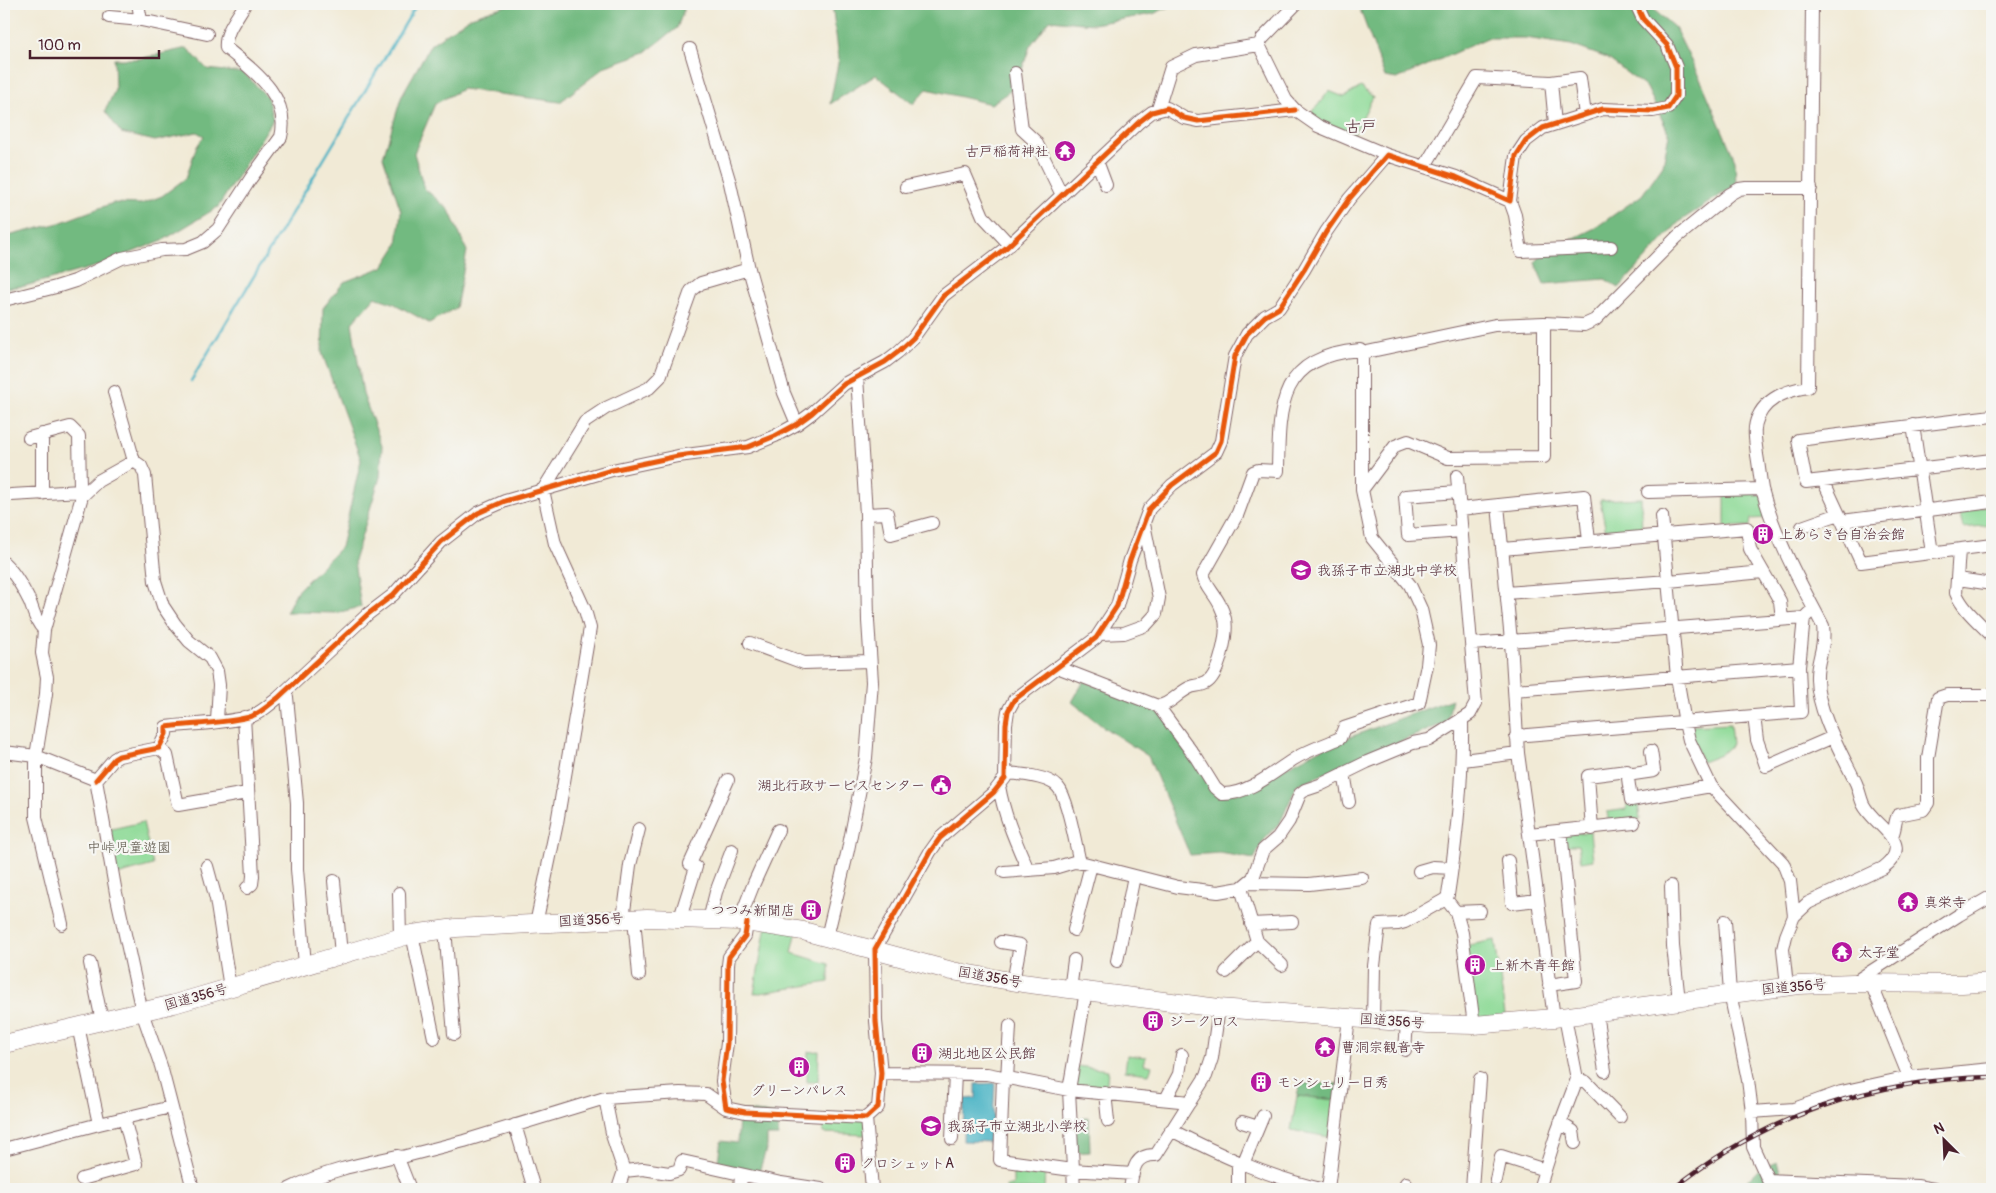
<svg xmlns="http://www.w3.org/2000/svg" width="1996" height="1193" font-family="Pangolin,'Klee One',sans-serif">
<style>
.green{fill:#8eda97;stroke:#6c7c61}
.forest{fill:#72ba80;stroke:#5e6c56}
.water{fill:#47b2c4;stroke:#486878}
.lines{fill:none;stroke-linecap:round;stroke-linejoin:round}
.stream{stroke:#47b2c4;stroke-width:2.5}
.minor-casing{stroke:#846667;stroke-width:14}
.highway-casing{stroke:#846667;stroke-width:19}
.minor{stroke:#fff;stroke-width:12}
.highway{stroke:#fff;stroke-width:18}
.rail-casing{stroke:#4a1f2b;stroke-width:4.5}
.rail{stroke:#f6f6f2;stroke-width:2.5;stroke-dasharray:8;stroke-linecap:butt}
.cycleway-casing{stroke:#f6f6f2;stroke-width:8}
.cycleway{stroke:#e8590c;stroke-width:5}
.labels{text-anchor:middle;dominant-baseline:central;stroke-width:4.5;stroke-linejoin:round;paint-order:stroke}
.poi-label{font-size:14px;fill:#4a1f2b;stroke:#f6f6f2;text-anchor:start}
.park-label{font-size:14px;fill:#5e574b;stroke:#f6f6f2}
.street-label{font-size:14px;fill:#4a1f2b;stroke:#f6f6f2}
.quarter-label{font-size:16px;fill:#4a1f2b;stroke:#f6f6f2}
</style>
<rect width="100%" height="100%" fill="#f6f6f2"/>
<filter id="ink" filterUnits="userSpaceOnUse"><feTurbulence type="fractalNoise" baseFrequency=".02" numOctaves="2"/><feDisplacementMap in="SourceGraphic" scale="10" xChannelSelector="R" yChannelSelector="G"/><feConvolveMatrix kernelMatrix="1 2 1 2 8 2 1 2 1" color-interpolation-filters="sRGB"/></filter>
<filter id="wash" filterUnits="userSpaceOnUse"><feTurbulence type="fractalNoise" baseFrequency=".0096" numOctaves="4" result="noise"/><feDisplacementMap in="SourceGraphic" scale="20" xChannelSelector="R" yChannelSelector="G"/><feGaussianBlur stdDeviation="1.12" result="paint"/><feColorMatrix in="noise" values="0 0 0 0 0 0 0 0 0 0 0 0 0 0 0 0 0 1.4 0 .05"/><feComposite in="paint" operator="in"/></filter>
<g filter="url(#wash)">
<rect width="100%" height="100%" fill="#f1ead6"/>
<path class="green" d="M1361 87 1373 97 1351 140 1307 119 1329 91 1344 97Z
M1761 491 1767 518 1751 519 1750 526 1725 527V493Z
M1641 498 1642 535 1607 538 1600 500Z
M1992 505V525L1963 528 1959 510Z
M1730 724 1732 744 1720 755 1702 762 1688 726Z
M1627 803H1638L1640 819 1609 824 1607 812 1627 809Z
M143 822 153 865 117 875 107 830Z
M1590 832 1593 860 1581 862 1578 845H1565L1564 834Z
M766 925 797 930 792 953 829 964V982L754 994Z
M1495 940 1506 1022 1474 1025 1464 946Z
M819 1051 818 1082H807L808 1052Z
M1127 1055 1146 1057 1144 1064 1152 1066 1149 1074 1125 1071Z
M1077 1066 1108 1070 1106 1093 1070 1090Z
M1297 1096 1339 1100 1334 1138 1291 1130Z
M822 1116 866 1118 867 1135 823 1133Z
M1013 1170 1045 1172 1044 1189H1006V1186H1013Z"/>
<path class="forest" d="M511 4H686L677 28 646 52 606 66 560 102 462 89 435 104 414 153 424 188 449 210 467 251 456 308 429 323 393 303 375 297 352 323 363 394 382 446 380 477 354 561 361 607 336 613 286 612 297 591 341 547 361 460 322 353 323 308 344 282 383 267 397 245 401 211 383 157 402 95 431 44 471 17Z
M832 4H922L929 9 961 6 963 4H1175L1153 14 1093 24 1050 20 1030 46 1016 87 991 104 927 89 913 104 876 75 830 104 839 58Z
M1358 4H1647L1675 28 1703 85 1735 160 1736 185 1680 221 1619 288 1605 279 1544 284 1535 263 1543 253 1595 228 1642 195 1663 165 1669 134 1647 88 1607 58 1571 45 1526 38H1487L1397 79 1385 77Z
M187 48 207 69 244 73 267 97 273 120 218 207 165 239 101 265 25 286 4 288V237L59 223 113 203 141 204 162 196 186 178 196 148 204 136 197 132 155 141 121 133 105 111 115 90 114 59H139Z
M1084 681 1163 714 1220 791 1237 793 1326 746 1452 699 1447 722 1297 785 1280 823 1264 840 1254 859 1220 853 1190 855 1148 756 1102 726 1072 702Z
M1300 1083 1340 1084 1339 1100 1297 1096Z
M740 1111 779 1114 778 1136H767V1147L757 1178 717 1167 721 1141 737 1143Z
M1089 1118 1090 1152 1071 1153 1070 1119Z
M1777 1162 1782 1178 1790 1189H1741V1187L1759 1169Z"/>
<path class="water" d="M995 1083 992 1142 963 1141 964 1099 976 1098V1084Z"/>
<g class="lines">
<path class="stream" d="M191 381 417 4"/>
</g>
</g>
<g filter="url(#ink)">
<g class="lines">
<g class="minor-casing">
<path id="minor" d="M138 4 141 20
M1296 4 1262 39 1259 45 1286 100 1295 110 1318 126 1387 155
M109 17 141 20 207 34
M690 49 730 183 749 269 784 393 797 424
M1015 73 1022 129 1036 142 1062 195
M1551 82 1580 78 1585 115
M1158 109 1171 67 1196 55 1259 45
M1097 161 1106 185
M1425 166 1477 78 1551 82 1555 124
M906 187 965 174 983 216 1010 245
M1510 201 1515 215 1521 251 1611 247
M4 300 56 287 75 281 122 258 162 250 186 249 203 242 218 229 251 178 281 137C291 97 254 71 226 48 224 32 238 17 245 4
M114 392 134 461
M1992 416 1798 440 1806 482 1992 460
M1913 425 1932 553
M29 438 70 427 79 436 80 487 82 496 44 630 42 653 47 677 46 694 36 756V817L62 924
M1823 480 1861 562 1992 545
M1362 490 1395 446 1408 441 1448 458 1544 457V323
M1458 492 1405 496 1408 535 1462 531
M1648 492 1762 489
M42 494V434
M11 495 81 491
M82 496 98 481 134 461 141 466 145 475 155 581 163 606 175 624 189 641 210 658 217 671 219 685 217 721
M1498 505 1511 641 1518 753 1554 1018
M1460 509 1584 496 1589 541
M866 514 887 513 891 534 932 523
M1662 516 1677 677 1685 723 1689 740 1711 786
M1842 521 1992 502
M1802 527 1839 514
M1502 549 1747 528 1750 549 1780 601 1782 619
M1959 550 1956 593C1963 610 1980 623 1992 636
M4 563C15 573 23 588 30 602 34 613 36 622 44 630
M1958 579 1992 584
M1506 593 1669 581 1763 572
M1099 634 1124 633 1146 625 1156 614 1159 598 1144 524
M750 643 804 663 870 661
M1472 644 1804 618 1809 613
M1057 667 1158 706C1172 704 1178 692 1191 687 1195 685 1201 686 1206 683 1219 676 1228 634 1225 619 1224 615 1222 609 1220 605 1215 594 1206 587 1203 575L1238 513 1253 472 1258 470 1278 471C1279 404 1279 357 1360 350L1362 353
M1514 690 1799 667
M284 692 287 697 297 803V869L305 965
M1158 706 1197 759 1215 788 1222 794C1247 795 1274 772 1294 759 1308 750 1325 745 1340 738L1344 728 1419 703 1427 665 1429 645 1421 609 1410 585 1372 538 1362 490V353L1495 325 1544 323 1584 325 1595 320 1677 237 1730 194 1739 189 1746 188H1811
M1754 716 1757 740 1766 766 1833 737
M244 717 253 876 252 884 247 888
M1516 736 1801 712 1799 667 1804 618
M159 748 167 755 178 805 247 793
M4 752 36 756 96 780
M1463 760 1518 753
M1006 773C1020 774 1048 776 1058 787 1068 798 1076 847 1080 863
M1344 773 1349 802
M1627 775 1654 771 1651 751
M96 780 114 759 119 756 159 748 166 734V727C190 724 231 723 252 716 262 712 270 704 278 698L368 614 393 595 441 542 478 513 505 501 612 470 678 456 748 447 775 436 797 424 812 413 844 384 885 362 898 352 913 338 943 296 1007 247 1139 122 1152 112 1167 108 1184 118 1198 121 1295 110
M96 780 116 893 142 1012 161 1066 193 1189
M999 786C1004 816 1016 842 1028 870
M1592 829 1588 776 1627 771 1631 800 1711 786 1783 863 1790 881 1794 916
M1529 834 1634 823
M1891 837C1896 831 1894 822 1898 815L1923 810 1928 803V758L1938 698 1947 695H1992
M1508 861 1512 903 1538 900
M207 866 216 899 230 988
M1419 871 1433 867 1452 868
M1004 872 1054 868 1074 862 1084 863 1178 887 1218 892 1241 888 1253 878 1263 850 1278 837 1289 821 1300 794 1305 790 1320 785 1367 762 1413 743 1429 740 1470 714 1476 703 1457 476
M334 881 341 954
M1248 883 1309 884 1362 878
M1671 886 1673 946 1679 1001
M399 893 400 938
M1446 899 1456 912 1462 933 1474 1025
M1456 912 1480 911
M634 918 639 975
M680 918 696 867 690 864 728 780
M623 919 630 865 639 829
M709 920 716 892 732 850
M739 921 754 883 778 830
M1725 921 1730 993 1748 1080 1752 1112 1753 1147 1768 1180 1917 1186 1934 1189
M747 923 745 936 729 957 728 965 727 1043 722 1081 726 1108 745 1112 866 1118 878 1107 881 1073 876 1021 875 949 930 852 940 838 994 792 1005 778 1006 724 1008 711 1014 700 1096 638 1117 606 1130 560 1149 509 1172 485 1216 452 1221 441 1235 356 1247 334 1265 316 1279 308 1304 270 1326 232 1349 199 1387 155 1456 177 1510 201 1516 156 1526 141 1543 128 1603 109 1653 111 1668 108 1676 96V67L1667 45 1643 19 1636 4
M536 924 557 823 590 628 585 610 555 544 543 490 585 422 606 408 649 388 660 377 691 291 701 283 749 269
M1251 924 1292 922
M445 929 454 1034
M1074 930 1091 865
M412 934 434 1038
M827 937 848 850 866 758 872 682 868 621 866 514 857 377
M1257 941 1282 965
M1001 942 1020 945 1013 982
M1117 961 1134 876
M90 963 102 1021
M1226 972 1257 941 1241 888
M1853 983 1959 915 1992 896
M1871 983 1909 1077 1992 1069
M1549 985 1576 981 1561 831
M1787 986 1783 949 1786 936 1794 916 1808 903 1883 868C1917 842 1874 827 1863 804 1860 797 1859 790 1856 783 1842 754 1817 711 1817 679 1816 660 1826 648 1823 626 1800 582 1775 538 1762 489 1760 478 1759 466 1757 455 1756 443 1752 429 1758 417 1767 397 1788 390 1808 387L1812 4
M1070 990 1074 960
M1596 1013 1605 1071
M1373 1020 1374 966 1379 925 1398 924 1405 922 1446 899 1448 895C1457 836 1463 779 1462 720
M78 1026 99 1124
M1405 1050 1407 1023
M881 1073 987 1074 1069 1090 1190 1102
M1003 1078 1000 1160 1072 1170 1133 1174
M1007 1079 1010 1026
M1577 1079 1586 1082 1620 1117
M1105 1093 1108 1121
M605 1098 613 1138 624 1171 618 1189
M1166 1099 1179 1074 1182 1055
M1752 1112 1794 1109 1841 1092 1909 1077
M866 1118 872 1189
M1242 1122 1258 1127
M1560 1123 1573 1131 1575 1143
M515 1125 534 1189
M1171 1130C1220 1155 1268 1177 1321 1189
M952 1139 955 1074
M4 1149 99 1124 171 1107
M397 1156 410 1189
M1243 1164 1263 1116
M624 1171 643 1169 669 1173 679 1170 682 1161 781 1183 821 1189
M82 1179 136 1164 124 1118
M1496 1180 1501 1156 1545 1170
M289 1189C323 1172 359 1164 397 1156L402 1157 464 1141 605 1098 680 1093 706 1094 726 1108
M740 1189 741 1175
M1074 1189 1069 1090 1086 991
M1130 1189C1133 1170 1134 1154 1156 1155L1206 1076 1212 1058 1219 1008
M1238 1189V1162
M1328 1189 1349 1018
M1406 1189V1183
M1472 1189 1480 1079
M1539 1189 1557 1132 1577 1079 1565 1017"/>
</g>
<g class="highway-casing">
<path id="highway" d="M4 1044 174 1004 412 934 456 928 647 918 739 921 803 931 952 971 1022 983 1219 1008 1428 1024 1474 1025 1554 1018 1799 985 1853 983 1962 984 1992 982"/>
</g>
<use href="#minor" class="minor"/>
<use href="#highway" class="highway"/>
<g class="rail-casing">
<path id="rail" d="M1673 1189C1765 1115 1875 1079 1992 1077"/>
</g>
<use href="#rail" class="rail"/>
<g class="cycleway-casing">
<path id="cycleway" d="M96 780 114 759 119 756 159 748 166 734V727C190 724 231 723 252 716 262 712 270 704 278 698L368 614 393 595 441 542 478 513 505 501 612 470 678 456 748 447 775 436 797 424 812 413 844 384 885 362 898 352 913 338 943 296 1007 247 1139 122 1152 112 1167 108 1184 118 1198 121 1295 110
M747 923 745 936 729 957 728 965 727 1043 722 1081 726 1108 745 1112 866 1118 878 1107 881 1073 876 1021 875 949 930 852 940 838 994 792 1005 778 1006 724 1008 711 1014 700 1096 638 1117 606 1130 560 1149 509 1172 485 1216 452 1221 441 1235 356 1247 334 1265 316 1279 308 1304 270 1326 232 1349 199 1387 155 1456 177 1510 201 1516 156 1526 141 1543 128 1603 109 1653 111 1668 108 1676 96V67L1667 45 1643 19 1636 4"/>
</g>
<use href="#cycleway" class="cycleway"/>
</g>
</g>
<defs>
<g id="temple-disc" transform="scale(1.125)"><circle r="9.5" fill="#b5179e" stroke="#f6f6f2"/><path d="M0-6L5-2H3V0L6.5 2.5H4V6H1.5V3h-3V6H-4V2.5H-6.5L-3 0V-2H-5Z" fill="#fff"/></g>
<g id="building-disc" transform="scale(1.125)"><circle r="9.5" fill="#b5179e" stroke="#f6f6f2"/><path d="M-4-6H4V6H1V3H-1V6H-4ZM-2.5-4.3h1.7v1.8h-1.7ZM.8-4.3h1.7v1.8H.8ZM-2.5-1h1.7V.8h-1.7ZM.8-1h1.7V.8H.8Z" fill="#fff"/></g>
<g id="school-disc" transform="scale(1.125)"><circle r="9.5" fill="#b5179e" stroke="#f6f6f2"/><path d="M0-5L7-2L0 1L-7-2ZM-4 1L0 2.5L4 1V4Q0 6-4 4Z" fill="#fff"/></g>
<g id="civic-disc" transform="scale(1.125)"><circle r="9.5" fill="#b5179e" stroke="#f6f6f2"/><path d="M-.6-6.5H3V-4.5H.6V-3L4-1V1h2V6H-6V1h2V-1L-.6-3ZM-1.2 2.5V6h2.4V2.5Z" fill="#fff"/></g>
</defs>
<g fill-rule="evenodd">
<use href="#temple-disc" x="1065" y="151"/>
<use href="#building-disc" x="1763" y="534"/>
<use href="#school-disc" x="1301" y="570"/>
<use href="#civic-disc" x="941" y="785"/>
<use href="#temple-disc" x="1908" y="902"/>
<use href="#building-disc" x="811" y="910"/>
<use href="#temple-disc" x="1842" y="952"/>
<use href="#building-disc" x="1475" y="965"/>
<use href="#building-disc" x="1153" y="1021"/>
<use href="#temple-disc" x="1325" y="1047"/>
<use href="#building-disc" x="922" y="1053"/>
<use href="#building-disc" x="799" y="1067"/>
<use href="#building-disc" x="1261" y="1082"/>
<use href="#school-disc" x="931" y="1126"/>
<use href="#building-disc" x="845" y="1163"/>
</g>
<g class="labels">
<g class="poi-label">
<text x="1049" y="151" text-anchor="end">古戸稲荷神社</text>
<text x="1779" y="534">上あらき台自治会館</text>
<text x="1317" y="570">我孫子市立湖北中学校</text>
<text x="925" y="785" text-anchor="end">湖北行政サービスセンター</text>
<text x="1924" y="902">真栄寺</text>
<text x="795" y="910" text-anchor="end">つつみ新聞店</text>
<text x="1858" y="952">太子堂</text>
<text x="1491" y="965">上新木青年館</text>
<text x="1169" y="1021">ジークロス</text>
<text x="1341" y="1047">曹洞宗観音寺</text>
<text x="938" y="1053">湖北地区公民館</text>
<text x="1277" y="1082">モンシェリー日秀</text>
<text x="799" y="1090" text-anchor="middle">グリーンパレス</text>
<text x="947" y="1126">我孫子市立湖北小学校</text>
<text x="861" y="1163">クロシェットA</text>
</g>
<g class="park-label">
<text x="129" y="847">中峠児童遊園</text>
</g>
<g class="street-label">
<text transform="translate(591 920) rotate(-3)">国道356号</text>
<text transform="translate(990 977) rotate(10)">国道356号</text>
<text transform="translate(1794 987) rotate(-5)">国道356号</text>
<text transform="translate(196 997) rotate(-16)">国道356号</text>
<text transform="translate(1392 1021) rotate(4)">国道356号</text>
</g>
<g class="quarter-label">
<text x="1361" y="127">古戸</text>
</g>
</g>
<rect width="1996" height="1193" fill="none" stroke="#f6f6f2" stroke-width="20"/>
<g transform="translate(1944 1140) rotate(336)" stroke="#f6f6f2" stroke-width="4" paint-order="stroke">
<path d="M0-4L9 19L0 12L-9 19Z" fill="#4a1f2b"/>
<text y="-8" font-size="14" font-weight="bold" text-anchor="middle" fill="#4a1f2b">N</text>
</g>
<path d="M30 50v8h129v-8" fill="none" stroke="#4a1f2b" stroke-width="2.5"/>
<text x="38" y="50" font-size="15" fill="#4a1f2b" stroke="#f6f6f2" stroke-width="4" paint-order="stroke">100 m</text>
</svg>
